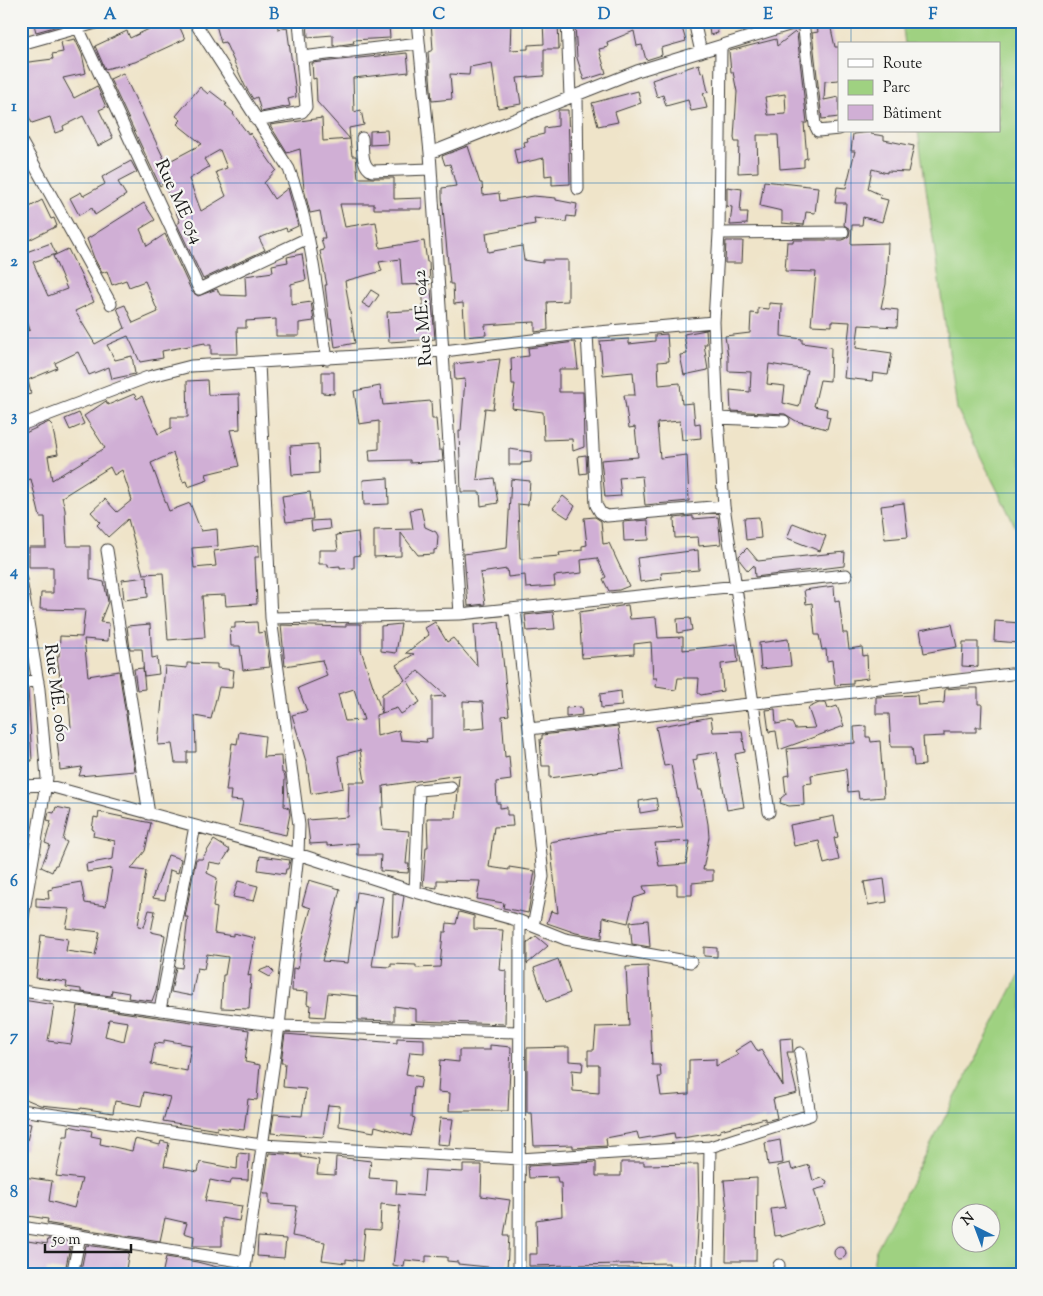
<svg xmlns="http://www.w3.org/2000/svg" width="1043" height="1296" font-family="'Sorts Mill Goudy',serif">
<style>
.green{fill:#9fd181;stroke:#5e764e;fill-rule:evenodd}
.building{fill:#d0afd5;fill-rule:evenodd}
.lines{fill:none;stroke-linecap:round;stroke-linejoin:round}
.minor-casing{stroke:#3c3a36;stroke-width:13}
.minor{stroke:#fff;stroke-width:11}
.grid{fill:none;stroke:#1f6fb2;stroke-width:1;stroke-opacity:0.55}
.labels{text-anchor:middle;dominant-baseline:central;stroke-width:4.5;stroke-linejoin:round;paint-order:stroke}
.street-label{font-size:18px;fill:#1c1c1c;stroke:#f6f6f2}
.neatline{fill:none;stroke:#1f6fb2;stroke-width:2}
.grid-label{font-size:16px;text-anchor:middle;font-weight:bold;fill:#1f6fb2}
</style>
<rect width="100%" height="100%" fill="#f6f6f2"/>
<filter id="ink" filterUnits="userSpaceOnUse"><feTurbulence type="fractalNoise" baseFrequency=".02" numOctaves="2"/><feDisplacementMap in="SourceGraphic" scale="10" xChannelSelector="R" yChannelSelector="G"/><feConvolveMatrix kernelMatrix="1 2 1 2 8 2 1 2 1" color-interpolation-filters="sRGB"/></filter>
<filter id="wash" filterUnits="userSpaceOnUse"><feTurbulence type="fractalNoise" baseFrequency=".0096" numOctaves="4" result="noise"/><feDisplacementMap in="SourceGraphic" scale="20" xChannelSelector="R" yChannelSelector="G"/><feGaussianBlur stdDeviation="1.12" result="paint"/><feColorMatrix in="noise" values="0 0 0 0 0 0 0 0 0 0 0 0 0 0 0 0 0 1.4 0 .05"/><feComposite in="paint" operator="in"/></filter>
<g filter="url(#wash)">
<rect width="100%" height="100%" fill="#efe4c9"/>
<path class="green" d="M902 21H1022V540L957 409 918 131H999V44H905Z
M1022 969V1275H872L875 1252ZM960 1214H990V1244H960Z"/>
<g id="blocks">
<path class="building" d="M33 21H65V24L36 32Z
M166 21H177L185 39 135 62 105 69 95 46 127 31 130 38Z
M215 21H277L278 29 287 27 295 86 296 97 288 99 290 106 261 112 257 97 253 99 245 86 225 42 221 43Z
M307 21H371L372 27 389 26 390 38 353 40 354 43 333 46V35L308 37Z
M431 21H511L510 50 528 49V45L544 44 543 21H558L559 49H544V76L517 78 521 104 498 108 492 63 470 67 469 75 450 74 452 99 432 101 428 52 433 50Z
M586 21H680L686 41 661 48 662 55 646 60 642 45 637 46 634 31 607 42 608 47 599 49 606 73 584 80 577 58 575 25Z
M708 21H716L718 33 710 35Z
M830 24 835 47H839V80L825 81 824 100 839 97V117L822 119 812 33 818 32 817 26Z
M795 32 797 34 807 123H804L807 158 804 159V167L780 169 778 135H757L758 172 738 173 739 142H735L734 138 737 92 733 72H731L729 51 776 39 777 46ZM785 94 786 114 768 115 765 97Z
M75 39 82 54 86 73 63 78 74 98 97 86 106 107 99 110 113 138 98 146 83 116 63 126 64 130 55 133 50 117 32 123 21 101V63L53 59 52 54 63 52 61 42Z
M407 53 409 72 353 78 354 112 361 110 364 125 349 128 350 139 317 102 316 78 313 79 312 63Z
M699 64 701 73 704 72 708 92 703 93 707 108 691 111 688 100 666 106 663 95 657 97 652 80Z
M123 73 166 163 202 144 177 124 181 120 176 116 200 87 208 94 210 91 227 104 225 105 234 113 233 114 249 135 250 133 276 170 264 183 274 199 288 188 298 226 287 231 286 228 259 238 265 250 203 279 177 224 180 222 164 183 160 186 110 79ZM220 150 227 168 216 172 226 196 201 211 189 179 209 167 204 159Z
M638 91 641 103 615 112 618 122 598 126 592 103Z
M558 110H568L570 184 552 185V175L545 176 544 158 517 164 514 149 525 147 524 142 528 141 527 138 544 134V128L558 126Z
M322 118 323 141 350 139 352 156H356L358 178H394V199L422 198V209H374V204H340L345 227 376 222 380 248 424 241 427 262H429L430 284 402 285 400 259 379 262 382 271 345 281 355 343 335 347 331 319H329L325 285H327L320 251 324 250 321 238H325L320 211 310 213 304 189 300 149 287 153 270 125Z
M387 130 388 144 370 145V131Z
M871 132V134L884 136V140L914 146 908 172 887 171V173L872 169 868 189 881 195 880 198 888 200 882 222 863 217 862 225H852L851 244 888 243 886 284 881 308 898 310 897 327 859 325 856 348 892 353 888 375 873 373 872 381 844 378 850 322 832 321V326L811 325 816 272 785 271 787 242H793V240H843L849 236 850 229 844 225 846 203H835L837 187 846 188 855 151H851L853 134Z
M468 146 480 183H482L483 195 499 193 500 201 533 196 556 198V200L577 204 575 217 567 216 566 222 534 218 535 224 486 233 488 252 522 246 524 260 543 263V260H568V301L547 302 548 330 535 332V322L514 323 485 325 486 335 465 337 463 303 454 304 453 284H450L442 197V188L456 186 450 164 445 165 442 156Z
M131 161 137 172 118 182 126 195 95 215 92 208 79 215 70 198 81 192 83 196 105 184 102 177Z
M764 181 818 187 815 213 806 212 804 225 782 223V211L760 206Z
M727 187 742 189 740 212H748L747 224 730 225 732 207 727 206Z
M42 200 51 219 54 218 57 226 21 244V212Z
M144 203 155 220 140 229 147 246 165 234 192 292 198 296 217 289 220 295 246 296 245 276 273 272 272 265 288 262 287 257 302 254 306 280 291 284V305L311 302 314 321 299 323V336H276V319L246 321V328H237L238 354H211V345H205V343L162 351 163 358 140 362 128 336 107 345 115 360 132 356 135 374 112 379 109 367 89 375 78 352 55 363 57 368 28 380 31 394 21 396V333L30 330 21 302 27 301 21 286V254L51 243 56 254 33 262 48 296 67 289 53 256 68 249 94 302 75 311 95 344 125 328 117 308 125 305 133 323 158 312 145 281 129 287 126 280 112 285 107 271 102 273 94 258 87 239Z
M726 241H743L742 263H725Z
M371 290 379 295 370 308 362 303Z
M423 290H431L435 339 389 342 387 312 423 310Z
M769 303 782 304 781 336 802 339V343L831 347 830 381 820 380 814 406 827 409 826 416 830 417 827 429 796 421 785 414 731 411 730 390 750 392 751 372 728 371V357L725 336 750 333 751 313 758 314V308L769 309ZM769 364 807 370 799 407 783 403 785 386 767 384Z
M706 330 707 344H704L708 370 684 375 680 355 687 354 684 334Z
M667 334 669 361 658 362 659 385 680 383 682 404 693 403 695 424 700 423 701 438 682 440 680 421 657 423 660 458 687 455 689 501 645 505 642 476 619 478 621 496 605 497 601 460 638 457 635 427 629 428 624 395H635L633 372 603 375 600 341 629 339V344L655 341V335Z
M575 342 578 369H559V392H583L584 447 573 451 572 439 544 440 543 412 512 408 515 384H512L511 358 529 356 528 348Z
M500 359 493 409 485 408 477 480 494 478 498 503 481 506 480 492H461L459 431H461L465 379 455 380 454 364Z
M322 372H334V394L322 393Z
M207 380 208 395 239 394 240 429 230 430 239 466 206 474 208 480 188 487 186 481 183 482 173 453 151 463 169 511 190 503 201 531 217 529 218 546 192 548 194 568 216 566 214 551 259 545V557H255L257 604 226 606 225 595 202 596 205 637 168 640 163 573 143 574 128 519 108 537 97 525 100 522 91 512 105 499 117 512 132 500 122 470 114 475 110 467 62 497 65 510 67 546H90V579L104 582 108 602 100 622 109 623 108 641 84 639 88 676 119 671 135 771 79 776 82 767 60 770 56 729 71 727 68 692H62L57 656H59L60 636 82 637 85 610 40 609 41 593H53V567H29V547H46L45 517H40L31 479 21 481V435L49 422 52 425 58 454 48 456 52 480 105 448 84 416 106 401 108 405 134 394 137 399 142 396 158 434 171 428V417H188L187 381Z
M380 386 383 405 431 401 432 419H436L439 450H442L443 461 410 463V460L370 461 369 450 379 449V421L359 424 354 391Z
M79 413 84 424 70 430 65 419Z
M318 444 319 473 292 475 290 446Z
M509 449 531 452V462L521 463V465H509Z
M586 455 587 473 580 474 578 456Z
M388 478 389 504 364 505 363 480Z
M511 479 530 481 528 505 518 504 520 559 560 556 559 553 582 550V546L587 545 584 518 595 517 601 521 603 544 609 543 629 586 619 590 609 591 603 579 606 577 597 558 581 560 582 573 554 576 555 586 526 588 525 575 508 577 507 569 480 573 485 604 468 606 464 554 507 548Z
M310 492 313 519 286 522 282 496Z
M563 496 575 506 568 518 553 508Z
M904 503 908 537 885 539 881 506Z
M421 508 425 527 436 532 438 536 437 549 434 550V554L418 555 401 533V556L374 557V530L413 529 410 510Z
M693 516V519L718 517 721 544 699 546 698 537 675 538 674 518Z
M759 517 761 538 746 540 744 518Z
M329 520 330 529 312 531 311 521Z
M648 520 649 540 624 541 623 522Z
M793 523 826 536 820 551 787 538Z
M358 532 360 555 354 556V568L340 569V566L328 567V564H319V550H338L336 535Z
M747 548 758 561 845 552 844 566 755 577 754 565 748 571 740 561 739 556Z
M698 550 699 570 661 573 662 579 640 582 637 558Z
M147 577 148 597 124 600 122 580Z
M834 586 835 601 839 600 843 633H847L849 649 862 647 863 656 867 655 868 678 853 680V684L835 685 832 660 827 661 826 649 822 650 819 635H815L812 603 806 604 804 590Z
M628 605 630 619 656 617 658 638 683 637V650L736 644 738 662 721 664 723 691 701 695 698 693 699 678H678L676 690 656 687 657 678H653L651 642 634 644V654L582 658 579 612Z
M553 612 555 629 527 631 525 615Z
M690 618 692 630 678 633 677 619Z
M995 621 1020 623 1019 643 994 641Z
M257 622 258 633 265 632 270 667 243 670 240 646H231L230 628H235V623Z
M435 622 447 642 453 638 477 666 474 625 499 622 509 715 502 716 505 757 509 756 511 780 496 782 497 803H500V808L507 807V815H512L513 826 494 827 489 867 509 870V867L535 871 528 913 503 908 504 903 477 899 480 881 437 880V888L423 886 426 847H428L427 818H456L459 775 383 786 384 807H381L383 829 409 831 406 864H409L408 873 380 871 381 855H358V843L327 846V843L310 844 307 820 348 817 349 782H365L360 750 338 756 343 788 311 794 307 765 292 715 307 711 298 688 327 676 322 660 285 666 281 625 346 627V624H361V650L382 713 376 715 377 736 399 730 401 740 427 742 426 739 432 738V697L446 696 418 671 407 680 420 702 401 714 397 708 382 713V694L405 680 396 665 414 654 406 653 429 635 425 628ZM354 689 364 720 345 721 338 694ZM463 701 483 702 485 728 463 730Z
M150 624 152 658 157 657 159 674 144 676 142 649H130L127 626Z
M401 624 396 653 381 651V626Z
M952 624 957 647 924 653 920 630Z
M788 639 791 666 761 669 759 643Z
M963 642H978V667L962 666Z
M187 663 217 664V668L234 670 232 688 219 687 211 719 195 716 196 752H187V763H175L172 744 158 745 165 666 187 668Z
M143 668 145 689 137 690 134 669Z
M958 688H978V704H982L981 727H976V732H944V736L923 737 925 765 914 766 912 747H891L889 714H876V697L917 695 918 705 944 703 945 689Z
M21 689H28L32 761H21Z
M621 691 622 706 601 708 600 694Z
M819 703H826L828 709 837 706 844 726 779 750 776 731 769 732 766 710 775 709 776 724 787 722 792 723 795 729 815 728 808 708Z
M581 707 582 715 566 717V708Z
M711 717 713 732 742 731 745 752 735 754 744 807 727 810 717 752 697 755V759L693 760 699 790H702L708 824 709 837 703 870H713V881L692 883V895H677V884L643 886 646 894 634 898 628 923 603 917 602 938 576 933 547 923 551 911 558 913 550 842 606 832 683 827 671 765 664 766 656 727ZM690 841 686 864 659 866 655 843Z
M618 726 624 768 550 778V766H542L540 739H542V735Z
M866 726V737H870L871 742 880 741 884 797 859 799 858 791 848 792 846 769 811 775 812 783 803 784 804 805 789 806 780 803 781 798 786 794 784 776 790 775 787 749 855 743 854 727Z
M239 732 265 736 263 757 281 756 282 773H284L285 777 284 806 289 808 290 814 286 835 239 825 243 801 230 800 231 791H226L232 743 237 744Z
M656 798 658 810 640 813 639 801Z
M56 807 70 810 63 840 67 842 57 865H55L52 872 41 867 50 845 45 843 51 821 47 820 49 812 54 813Z
M99 812 151 823 145 851 131 869 146 871 138 926 144 927 149 910 155 911 151 932 165 935 156 990 152 1001 128 998 129 993 112 990 111 996 81 992V989L66 987 67 982 36 978 41 935 68 939 66 951 95 955 100 932 66 928 70 909 36 907V898L49 899 48 890 53 889 52 887 81 882 85 903 106 906 112 868 87 872 86 864 113 859 115 841 93 836 94 830 92 829 94 817 98 818Z
M834 816 838 837 834 838 839 860 824 864 819 841 794 846 790 825Z
M214 840 230 850 221 864 209 862 207 873 217 878 213 907 217 908 214 933 233 936V933L255 938 248 976 251 975 249 1009 221 1008 223 975H225L228 957 207 954 204 969 197 968 192 996 171 992 176 967 182 968 188 917H185L196 859H202Z
M168 855 181 859 178 873 170 870 165 900 153 898Z
M260 856 290 860 288 869H286L285 874 258 870Z
M884 879 887 902 868 905 864 882Z
M309 880 340 889 322 961 348 963 357 892 383 897 372 966 391 967V964L416 965V968L440 967 443 932H446L447 923 456 924 459 912 474 916V929L503 930 500 970 506 971 505 1024 416 1021V1009L394 1006V1021L358 1020V996L328 993 325 1017 310 1016 311 1005 307 1004 308 992 292 991 293 968 298 969 302 942 311 908 302 905Z
M238 881 258 886 254 901 233 897Z
M393 893 404 896 398 937H392Z
M648 920 650 947 632 944 630 922Z
M536 936 548 946 527 964V943Z
M704 947 717 948V957L704 956Z
M558 959 570 993 546 1002 534 968Z
M648 966 652 1065H660L661 1077H658L661 1096 689 1094V1060L716 1059V1066L738 1055 735 1051 751 1041 758 1052 761 1050 783 1086 780 1039 792 1038 793 1052H787L797 1093 773 1099 777 1118 765 1121V1118L720 1130 721 1132 675 1139 674 1133 639 1139 637 1132 606 1138 607 1146 573 1148V1145L534 1146 532 1113H527V1048L569 1047V1061L583 1062 582 1071 572 1070 573 1091 599 1093V1065H588V1050H594L596 1027 629 1026 626 967Z
M269 967 274 972 270 977 259 971Z
M23 1000 54 1005 48 1041 71 1044 78 1006 249 1030 245 1062 260 1065 257 1100 248 1099 244 1130 217 1127V1130L163 1121 170 1097 144 1092 141 1106 115 1101 113 1113 81 1108V1109L40 1105 21 1097ZM109 1019 128 1022 124 1041 105 1036ZM164 1040 191 1045 187 1071 151 1064 155 1043 164 1044Z
M285 1034 397 1043V1038L424 1039V1053L410 1052 406 1074 422 1077 420 1088 414 1087 412 1117 415 1118 411 1136 375 1126 374 1132 339 1126 340 1106 328 1105 323 1137 271 1133 274 1114 302 1116 306 1089 283 1087 285 1063H281Z
M490 1045 511 1047 508 1111H449L450 1093 438 1092 440 1060 459 1062V1050H490Z
M440 1118 453 1119 449 1145 437 1144Z
M21 1122 31 1124 25 1149H21Z
M69 1126 92 1131 91 1136 101 1138 100 1144 132 1151 135 1139 160 1145 161 1141 169 1143 164 1166 198 1172 200 1162 237 1169 238 1153 249 1154 248 1180 232 1179 230 1184 210 1180 205 1201 242 1206 239 1221 222 1218V1246H193L194 1236 184 1233 187 1223 165 1218 160 1241 51 1224 47 1223 48 1219 21 1215V1191L24 1177 52 1181 49 1201 74 1208 82 1179 56 1176 64 1136H68Z
M780 1140 783 1163 768 1165 765 1143Z
M269 1153 301 1155V1157L319 1160 317 1174 335 1175 336 1157 371 1161 369 1178 397 1180 396 1194 423 1196 425 1170 463 1172V1165H482L481 1196 510 1200 504 1235H509L507 1269 458 1264V1262L447 1261V1257L426 1256V1262L405 1260 404 1267 393 1265 400 1206 381 1204 380 1230 365 1229 362 1261 346 1259V1263L322 1260 325 1242 292 1236 297 1206 269 1204V1194H263Z
M596 1162V1176H621V1162H644V1165L698 1164 699 1210 696 1266H669V1263L529 1266V1254H537L536 1220 562 1216 561 1183H558L557 1177 529 1178 528 1166Z
M790 1163 792 1170 809 1165 813 1181 822 1178 827 1181 825 1187 814 1190 824 1223 781 1237V1235L775 1236 771 1209 786 1207 777 1166Z
M757 1178 756 1261H726L727 1212 724 1180Z
M258 1237 286 1239 284 1258 257 1256Z
M48 1239 71 1242 65 1271 47 1269 46 1275H32V1271L21 1269V1240L47 1244Z
M86 1245 129 1251 125 1275H80Z
M834 1253a6 6 0 1 1 12 0a6 6 0 1 1-12 0Z
M166 1257 197 1262 233 1271 232 1275H162Z"/>
</g>
</g>
<g filter="url(#ink)">
<use href="#blocks" fill-opacity="0" stroke="#3c3a36" stroke-width="1"/>
<g class="lines">
<g class="minor-casing">
<path id="minor" d="M75 21 199 289 308 238
M194 21 289 169C312 229 317 296 327 359
M417 21 430 153 460 614
M567 21 570 97
M694 21 701 52
M803 21 815 125 818 131 839 129
M21 44 103 21
M721 46 719 233 714 322 718 418 724 506 769 812
M302 57 419 43
M577 95 578 189
M256 120 302 112 306 107 299 21
M362 138C363 149 361 166 372 171L431 169
M21 141 111 304
M430 153 637 71 802 21
M719 233 843 232
M587 333 596 505 600 512 607 516 724 506
M718 418 784 421
M21 425 148 377 191 366 444 351 587 333 714 322
M107 550 149 814
M21 580 39 689 47 778 21 928
M515 609 529 729 543 877 533 926
M271 618 460 614 846 575
M21 682 38 681
M529 729 1011 674
M21 786 46 785 298 854 415 892 520 921 565 939 691 962
M415 892 419 790 451 787
M21 991 279 1026 518 1032
M160 1010 195 826
M21 1110 262 1145 520 1159 710 1147 810 1115 800 1053
M21 1227 246 1262
M519 1274H708
M72 1275 80 1236
M244 1275 279 1026 298 854 299 825 271 618 259 363
M519 1275 520 921
M708 1275 710 1147
M778 1275 779 1265"/>
</g>
<use href="#minor" class="minor"/>
</g>
</g>
<path class="grid" d="M192 21V1275M357 21V1275M522 21V1275M686 21V1275M851 21V44M851 131V1275M21 183H1022M21 338H1022M21 493H1022M21 648H1022M21 803H1022M21 958H1022M21 1113H1022"/>
<g class="labels">
<g class="street-label">
<text transform="translate(178 202) rotate(65)">Rue ME 054</text>
<text transform="translate(424 318) rotate(-94)">Rue ME. 042</text>
<text transform="translate(55 693) rotate(83)">Rue ME. 060</text>
</g>
</g>
<rect width="1043" height="1296" fill="none" stroke="#f6f6f2" stroke-width="55"/>
<rect x="838" y="42" width="162" height="90" fill="#f6f6f2" stroke="#9f9f9c"/>
<rect x="848" y="59" width="25" height="8" fill="#ffffff" stroke="#9f9f9c"/>
<text x="883" y="68" font-size="15" fill="#1c1c1c">Route</text>
<rect x="848" y="80" width="25" height="15" fill="#9fd181" stroke="#9f9f9c"/>
<text x="883" y="92" font-size="15" fill="#1c1c1c">Parc</text>
<rect x="848" y="105" width="25" height="15" fill="#d0afd5" stroke="#9f9f9c"/>
<text x="883" y="118" font-size="15" fill="#1c1c1c">Bâtiment</text>
<g transform="translate(976 1228) rotate(318)"><circle r="24" fill="#f6f6f2" stroke="#9f9f9c"/>
<path d="M0-4L9 19L0 12L-9 19Z" fill="#1f6fb2"/>
<text y="-8" font-size="14" font-weight="bold" text-anchor="middle" fill="#1c1c1c">N</text>
</g>
<path d="M45 1244v8h86v-8" fill="none" stroke="#1c1c1c" stroke-width="2.5"/>
<text x="52" y="1244" font-size="15" fill="#1c1c1c" stroke="#f6f6f2" stroke-width="4" paint-order="stroke">50 m</text>
<rect x="28" y="28" width="988" height="1240" class="neatline"/>
<g class="grid-label">
<text x="110" y="19">A</text>
<text x="274" y="19">B</text>
<text x="439" y="19">C</text>
<text x="604" y="19">D</text>
<text x="768" y="19">E</text>
<text x="933" y="19">F</text>
<text x="14" y="111">1</text>
<text x="14" y="266">2</text>
<text x="14" y="421">3</text>
<text x="14" y="576">4</text>
<text x="14" y="731">5</text>
<text x="14" y="886">6</text>
<text x="14" y="1041">7</text>
<text x="14" y="1197">8</text>
</g>
</svg>
